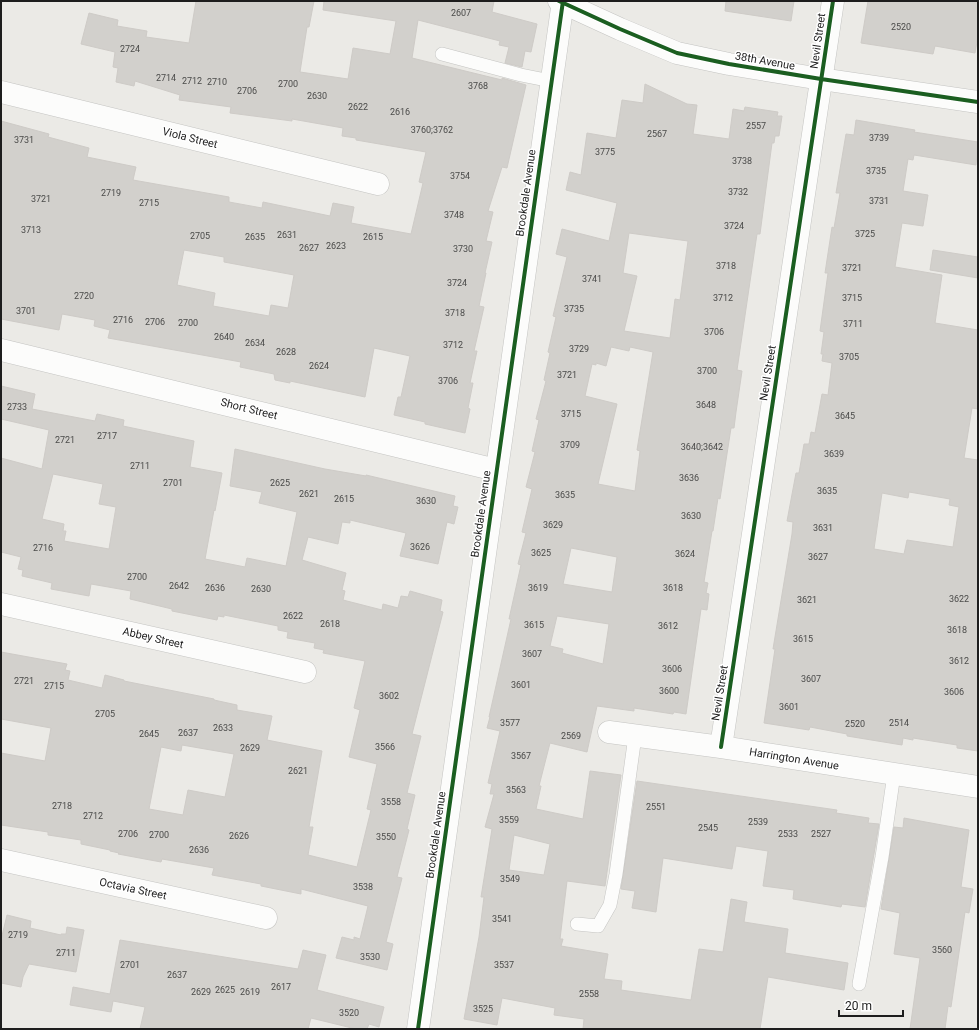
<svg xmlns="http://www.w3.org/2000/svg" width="979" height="1030" font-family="Roboto,sans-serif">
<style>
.building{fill:#d2d0cc;stroke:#cecbc7;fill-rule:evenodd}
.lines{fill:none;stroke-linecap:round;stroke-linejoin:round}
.service-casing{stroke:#c4c4c2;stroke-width:14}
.minor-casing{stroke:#c4c4c2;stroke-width:23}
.tertiary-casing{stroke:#c4c4c2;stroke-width:23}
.service{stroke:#fcfcfb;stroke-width:13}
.minor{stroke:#fcfcfb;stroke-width:22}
.tertiary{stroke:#fcfcfb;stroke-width:22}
.cycleway-casing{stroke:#fff;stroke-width:6}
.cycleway{stroke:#1b5e20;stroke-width:4}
.labels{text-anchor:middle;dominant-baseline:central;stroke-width:3;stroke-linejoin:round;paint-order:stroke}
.number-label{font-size:9px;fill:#4a4a49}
.street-label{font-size:11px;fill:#1d1d1d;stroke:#fff}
</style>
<rect width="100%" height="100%" fill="#ebeae6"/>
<path class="building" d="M196 1H314L309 27H307L300 72 348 79 353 48 390 54 396 21 323 10 324 1H494L492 12 537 24 531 52 525 51 522 67 505 63 509 47 499 45 500 41 418 20 412 58 502 80V78L526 85 507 168 502 167 488 211 493 212 486 241 492 242 485 273H486L479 306 484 307 474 351H477L470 383H473L468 408 470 409 465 433 425 424V422L394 415 398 397H401L410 356 374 348 365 397 290 381V383L275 380 274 374 240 367 241 362 108 338 110 330 94 326 95 320 62 314 59 330 1 319V121L49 134 48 137 89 148 87 157 136 167 133 180 229 197V202L262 208 263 202 330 216 333 203 354 207 351 223 411 234 423 183 419 182 426 152 356 140V138L342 136 343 128 292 119V121L230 113 231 107 179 100 180 95 135 81 134 86 116 82 118 68 113 67 115 52 81 44 89 13 118 20 117 26 147 31 146 37 189 43ZM184 250 224 257V262L294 275 288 308 271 305 269 316 213 306 215 293 177 285Z
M726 1H794L791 21 725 11Z
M868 1H978V36L975 53 935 46 933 54 861 43Z
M645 84 687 104 697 105 693 134 729 139 733 109 744 111 745 107 778 112 777 116H782L779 136H775L774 143H772L760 234H757L737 370 742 371 736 412 734 428H731L720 499 718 498 713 531H712L704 582 708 583 706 593 709 594 707 610 701 609 686 714 674 712 673 714 634 708V711L597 706 587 752 550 743 539 786H541L536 809 583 819 590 771 621 775 605 886 567 881 560 939H563L561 946 608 954 604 979 622 981 621 990 691 1000 699 949 723 952 731 899 747 902 744 922 788 929 785 953 848 963 844 990 768 977 760 1029H583L584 1019 554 1015 555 1008 502 998 497 1025 464 1019 479 937 484 897H481L492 829 485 827 494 794H490L492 784 488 783 500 731 487 728 490 717H489L511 619H509L521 565 518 564 526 533 522 532 532 489 526 487 535 452 532 451 539 420 536 419 546 381 544 380 550 353 548 352 556 317 553 316 567 257 556 254 562 229 609 241 617 203 566 190 570 172 581 175 587 133 616 138 622 100 643 103ZM629 233 688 241 680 300 675 299 670 338 624 331 637 276 623 273ZM611 347 629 351 630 347 653 352 637 450 640 451 635 491 598 484 617 404 585 396 592 364 596 365V363L606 366ZM571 548 617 557 612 592 563 584ZM557 616 609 624 603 664 562 653 563 649 550 646ZM514 835 550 844 544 875 509 870Z
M856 120 915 130 914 132 978 142 976 165 914 155 913 160 908 159 903 191 928 195 923 226 902 223 895 267 942 275 935 323 978 330V409L972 408 964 458 978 460V751L957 748V745L913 738V740L903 738 902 745 847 736V734L810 727 809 730 764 723 775 649H773L792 534 793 522 787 521 796 473H799L804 444H809L811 432 815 433 822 394 828 395 832 363 822 361 823 354H821L824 332 820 331 828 273H825L832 227 834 228 840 193H836L846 134 854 135ZM909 492 950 499 949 505 959 507 953 547 907 540 904 554 874 549 882 493 908 498Z
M933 250 978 257V278L930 270Z
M1 386 35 394 32 409 95 421 97 414 124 420 123 426 194 441 190 467 222 473 215 511 214 510 205 559 245 567 247 558 286 566 297 512 259 503 262 492 230 486 235 449 325 469 366 476V475L455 496 453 506 458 507 454 524 447 522 438 564 400 556 406 533 350 520V523L342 522 338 544 308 537 302 560 346 573 342 590 345 591 343 600 382 610 383 604 398 608 401 596 408 597 410 591 442 600 440 611 443 612 412 734 421 736 407 793 415 795 407 829 409 830 397 877 402 878 386 942 393 944 387 970 336 958 342 937 354 940V937L360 939 368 906 301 889V894L261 886V884L212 875 214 868 162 859 161 862 118 854 119 853 110 851V850L81 844V840L48 835V832L1 825V753L45 761 51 728 1 719V652L67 664 65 670 70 671 68 680 102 688 105 675 124 680V681L214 699V700L237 705V710L272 716 267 740 322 751 309 827H313L308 855 357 867 371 810 367 809 377 764 349 757 360 710 354 708 365 661 323 653 324 650 314 648 315 643 287 638 288 632 278 630V626L224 615V617L218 616 217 620 172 611V609L130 599 131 591 91 584 89 596 51 589 52 583 22 576 23 570 18 569 21 557 1 552V458L42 469 49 430 1 419ZM53 474 103 484 99 504 116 507 109 549 64 541 66 531H63L64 524 42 519ZM182 745 234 754 225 797 188 790 183 815 149 809 161 747 181 751Z
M637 781 837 810 836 813 869 818 868 823 879 824 865 907 842 904 841 907 793 899 794 890 763 886 768 851 736 846 732 869 663 858 656 912 632 908 635 891 621 889Z
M904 818 969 830 961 887 973 889 969 913 965 912 951 1007 948 1006 945 1029H910L920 958 894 954 900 913 881 909 894 827 903 828Z
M7 915 31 921 30 928 61 935V934H66L67 927 84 930 76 972 29 964 23 977 21 987 1 983V940Z
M120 940 298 969 303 950 326 955 317 990 384 1007 379 1027 369 1024 367 1029H356L311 1018 308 1029H140L145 1007 113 1001 111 1012 70 1005 73 987 110 994Z"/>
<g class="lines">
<g class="service-casing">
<path id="service" d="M442 54 521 75 551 81
M577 924 598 926 610 905 616 874 635 736
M859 984 882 857 894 774"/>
</g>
<g class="minor-casing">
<path id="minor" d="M1 92 378 184
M1 350 496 470
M1 604 305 672
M609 732 721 747 978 787
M721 747 833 1
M1 860 266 918
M418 1029 563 1"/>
</g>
<g class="tertiary-casing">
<path id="tertiary" d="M559 1 620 29 677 53 729 64 821 79 978 102"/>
</g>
<use href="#service" class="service"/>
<use href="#minor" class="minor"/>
<use href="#tertiary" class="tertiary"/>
<g class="cycleway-casing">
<path id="cycleway" d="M559 1 620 29 677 53 729 64 821 79 978 102
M721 747 833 1
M418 1029 563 1"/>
</g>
<use href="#cycleway" class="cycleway"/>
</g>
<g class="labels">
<g class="number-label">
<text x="461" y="13">2607</text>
<text x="901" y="27">2520</text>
<text x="130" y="49">2724</text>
<text x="166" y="78">2714</text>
<text x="192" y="81">2712</text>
<text x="217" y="82">2710</text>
<text x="288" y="84">2700</text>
<text x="478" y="86">3768</text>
<text x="247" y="91">2706</text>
<text x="317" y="96">2630</text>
<text x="358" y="107">2622</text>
<text x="400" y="112">2616</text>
<text x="756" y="126">2557</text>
<text x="432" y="130">3760;3762</text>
<text x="657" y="134">2567</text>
<text x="879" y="138">3739</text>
<text x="24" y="140">3731</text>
<text x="605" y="152">3775</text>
<text x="742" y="161">3738</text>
<text x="876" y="171">3735</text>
<text x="460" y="176">3754</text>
<text x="738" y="192">3732</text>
<text x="111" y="193">2719</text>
<text x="41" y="199">3721</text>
<text x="879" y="201">3731</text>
<text x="149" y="203">2715</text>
<text x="454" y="215">3748</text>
<text x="734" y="226">3724</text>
<text x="31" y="230">3713</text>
<text x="865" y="234">3725</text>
<text x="287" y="235">2631</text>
<text x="200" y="236">2705</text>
<text x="255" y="237">2635</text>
<text x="373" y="237">2615</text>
<text x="336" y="246">2623</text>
<text x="309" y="248">2627</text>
<text x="463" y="249">3730</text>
<text x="726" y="266">3718</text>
<text x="852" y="268">3721</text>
<text x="592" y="279">3741</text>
<text x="457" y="283">3724</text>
<text x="84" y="296">2720</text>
<text x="723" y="298">3712</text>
<text x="852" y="298">3715</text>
<text x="574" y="309">3735</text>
<text x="26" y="311">3701</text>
<text x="455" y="313">3718</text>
<text x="123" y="320">2716</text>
<text x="155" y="322">2706</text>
<text x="188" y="323">2700</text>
<text x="853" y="324">3711</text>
<text x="714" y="332">3706</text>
<text x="224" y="337">2640</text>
<text x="255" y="343">2634</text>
<text x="453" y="345">3712</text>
<text x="579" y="349">3729</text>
<text x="286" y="352">2628</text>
<text x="849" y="357">3705</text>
<text x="319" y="366">2624</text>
<text x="707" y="371">3700</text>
<text x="567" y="375">3721</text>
<text x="448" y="381">3706</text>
<text x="706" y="405">3648</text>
<text x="17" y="407">2733</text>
<text x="571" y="414">3715</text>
<text x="845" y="416">3645</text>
<text x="107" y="436">2717</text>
<text x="65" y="440">2721</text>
<text x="570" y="445">3709</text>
<text x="702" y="447">3640;3642</text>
<text x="834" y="454">3639</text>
<text x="140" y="466">2711</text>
<text x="689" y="478">3636</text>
<text x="173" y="483">2701</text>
<text x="280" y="483">2625</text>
<text x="827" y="491">3635</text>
<text x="309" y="494">2621</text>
<text x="565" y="495">3635</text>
<text x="344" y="499">2615</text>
<text x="426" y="501">3630</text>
<text x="691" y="516">3630</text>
<text x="553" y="525">3629</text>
<text x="823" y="528">3631</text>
<text x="420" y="547">3626</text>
<text x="43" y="548">2716</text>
<text x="541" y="553">3625</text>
<text x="685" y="554">3624</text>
<text x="818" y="557">3627</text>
<text x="137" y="577">2700</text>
<text x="179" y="586">2642</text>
<text x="215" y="588">2636</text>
<text x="538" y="588">3619</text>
<text x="673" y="588">3618</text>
<text x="261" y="589">2630</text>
<text x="959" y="599">3622</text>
<text x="807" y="600">3621</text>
<text x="293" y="616">2622</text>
<text x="330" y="624">2618</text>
<text x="534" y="625">3615</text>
<text x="668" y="626">3612</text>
<text x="957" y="630">3618</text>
<text x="803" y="639">3615</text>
<text x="532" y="654">3607</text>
<text x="959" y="661">3612</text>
<text x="672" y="669">3606</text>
<text x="811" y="679">3607</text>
<text x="24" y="681">2721</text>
<text x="521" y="685">3601</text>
<text x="54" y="686">2715</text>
<text x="669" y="691">3600</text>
<text x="954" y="692">3606</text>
<text x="389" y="696">3602</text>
<text x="789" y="707">3601</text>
<text x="105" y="714">2705</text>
<text x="510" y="723">3577</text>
<text x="899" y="723">2514</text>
<text x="855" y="724">2520</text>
<text x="223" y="728">2633</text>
<text x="188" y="733">2637</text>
<text x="149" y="734">2645</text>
<text x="571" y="736">2569</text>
<text x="385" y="747">3566</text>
<text x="250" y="748">2629</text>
<text x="521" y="756">3567</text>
<text x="298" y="771">2621</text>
<text x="516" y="790">3563</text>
<text x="391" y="802">3558</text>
<text x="62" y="806">2718</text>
<text x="656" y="807">2551</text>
<text x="93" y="816">2712</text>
<text x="509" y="820">3559</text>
<text x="758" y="822">2539</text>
<text x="708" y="828">2545</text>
<text x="128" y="834">2706</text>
<text x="788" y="834">2533</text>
<text x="821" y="834">2527</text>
<text x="159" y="835">2700</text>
<text x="239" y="836">2626</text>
<text x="386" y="837">3550</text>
<text x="199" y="850">2636</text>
<text x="510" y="879">3549</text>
<text x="363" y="887">3538</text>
<text x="502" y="919">3541</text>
<text x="18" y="935">2719</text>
<text x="942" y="950">3560</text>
<text x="66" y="953">2711</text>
<text x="370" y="957">3530</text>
<text x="130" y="965">2701</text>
<text x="504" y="965">3537</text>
<text x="177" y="975">2637</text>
<text x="281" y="987">2617</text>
<text x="225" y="990">2625</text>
<text x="201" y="992">2629</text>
<text x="250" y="992">2619</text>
<text x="589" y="994">2558</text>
<text x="483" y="1009">3525</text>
<text x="349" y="1013">3520</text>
</g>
<g class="street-label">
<text transform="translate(818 41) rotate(-82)">Nevil Street</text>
<text transform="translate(765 61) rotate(10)">38th Avenue</text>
<text transform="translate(190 138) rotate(14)">Viola Street</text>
<text transform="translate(526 193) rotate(-82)">Brookdale Avenue</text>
<text transform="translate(768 373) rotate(-81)">Nevil Street</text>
<text transform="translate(249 409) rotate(14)">Short Street</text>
<text transform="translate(481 514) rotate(-82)">Brookdale Avenue</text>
<text transform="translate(153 638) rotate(13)">Abbey Street</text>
<text transform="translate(720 693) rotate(-81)">Nevil Street</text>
<text transform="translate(794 759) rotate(9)">Harrington Avenue</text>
<text transform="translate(436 835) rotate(-82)">Brookdale Avenue</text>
<text transform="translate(133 889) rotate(12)">Octavia Street</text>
</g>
</g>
<rect width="979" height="1030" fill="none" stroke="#1d1d1d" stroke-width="4"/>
<path d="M839 1010v6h64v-6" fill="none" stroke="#1d1d1d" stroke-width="2"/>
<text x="845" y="1010" font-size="12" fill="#1d1d1d" stroke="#ffffff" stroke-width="3" paint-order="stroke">20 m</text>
</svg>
